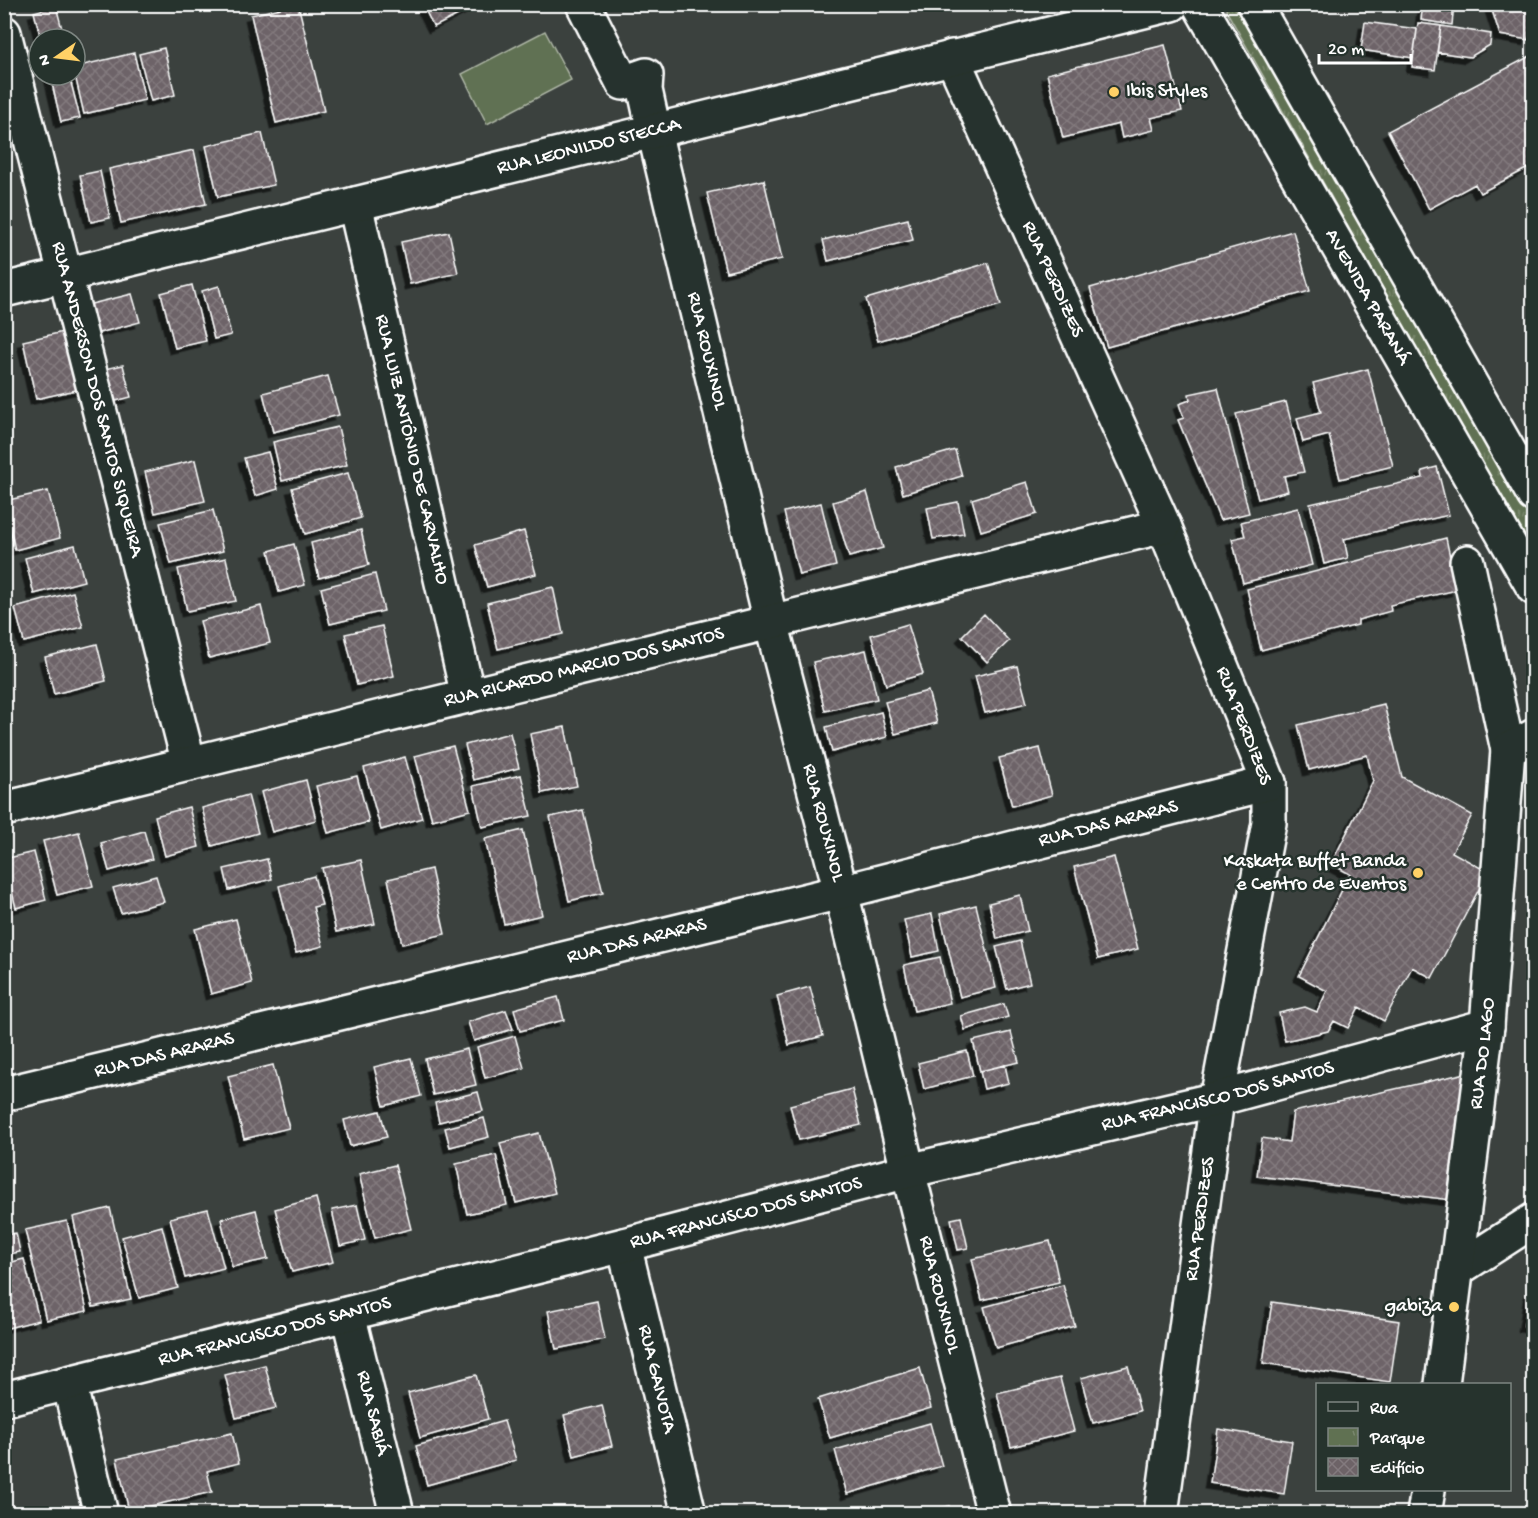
<svg xmlns="http://www.w3.org/2000/svg" width="1538" height="1518" font-family="'Gochi Hand',sans-serif">
<style>
.green{fill:#607152;stroke:#b0b8a8;stroke-width:1.5}
.park{fill:url(#park-tufts);stroke:#b0b8a8;stroke-width:1.5}
.building{fill:url(#building-cross-hatch);stroke:#fff;stroke-width:1.5;filter:url(#shadow)}
.lines{fill:none;stroke-linecap:round;stroke-linejoin:round}
.minor-casing{stroke:#fff;stroke-width:38}
.major-casing{stroke:#fff;stroke-width:38}
.minor{stroke:#26332d;stroke-width:33}
.major{stroke:#26332d;stroke-width:33}
.poi-dot{fill:#ffd166;stroke:#26332d;stroke-width:2}
.labels{text-anchor:middle;dominant-baseline:central;stroke-width:5;stroke-linejoin:round;paint-order:stroke}
.poi-label{font-size:20px;fill:#fff;stroke:#26332d;text-anchor:end}
.street-label{font-size:20px;fill:#fff;stroke:#26332d}
</style>
<defs>
<pattern id="park-tufts" width="24" height="20" patternUnits="userSpaceOnUse" patternTransform="scale(1.5)"><rect width="24" height="20" fill="#607152"/><path d="M3 7l-1-3M5 7V3M7 7l1-3M15 17l-1-3M17 17v-4M19 17l1-3" fill="none" stroke="#78866c"/></pattern>
<pattern id="building-cross-hatch" width="8" height="8" patternUnits="userSpaceOnUse" patternTransform="scale(1.5)"><rect width="8" height="8" fill="#6d6367"/><path d="M0 0l8 8M0 8l8-8" fill="none" stroke="#837a7e"/></pattern>
<filter id="shadow"><feDropShadow dx="-5.5" dy="5.5" stdDeviation="0" flood-color="#0009"/></filter>
</defs>
<rect width="100%" height="100%" fill="#3b413e"/>
<filter id="ink" filterUnits="userSpaceOnUse"><feTurbulence type="fractalNoise" baseFrequency=".0167" numOctaves="2"/><feDisplacementMap in="SourceGraphic" scale="12" xChannelSelector="R" yChannelSelector="G"/><feConvolveMatrix kernelMatrix="1 2 1 2 8 2 1 2 1" color-interpolation-filters="sRGB"/></filter>
<g filter="url(#ink)">
<path class="green" d="M545 31 571 80 487 124 462 74Z"/>
<path class="park" d="M1227 5H1239L1533 523V555L1226 10Z"/>
<path class="building" d="M298 4 324 111 276 123 251 15Z
M422 4H480L434 27Z
M1423 4H1454L1452 25 1421 20Z
M1490 4H1534V24H1531L1528 40 1500 35Z
M56 6 62 29 40 35 34 12Z
M1365 22 1417 29 1413 58 1361 50Z
M1418 23 1441 26 1435 70 1412 67Z
M1441 26 1491 34 1490 45 1470 57 1437 52Z
M1165 45 1182 111 1151 118 1154 130 1122 138 1119 124 1063 138 1047 74Z
M164 48 175 95 151 101 139 54Z
M134 53 145 100 84 114 75 75V67Z
M1534 54V165L1480 193 1475 184 1429 209 1388 131Z
M50 75H69L80 118 61 122Z
M262 133 274 185 218 197 206 146Z
M194 150 206 204 121 223 109 169Z
M100 171 110 218 91 222 80 175Z
M764 180 782 259 726 272 707 193Z
M908 219 913 240 828 261 823 240Z
M1293 231 1310 291 1107 347 1090 288Z
M449 232 458 273 410 284 401 242Z
M988 263 1001 305 878 341 866 299Z
M192 285 206 341 175 348 161 293Z
M219 286 231 335 214 339 202 291Z
M132 294 140 322 95 334 87 305Z
M72 330 85 388 36 399 23 341Z
M123 365 131 397 108 403 100 370Z
M1368 369 1393 466 1340 479 1329 435 1303 442 1297 418 1321 412 1313 383Z
M328 376 339 415 273 432 263 393Z
M1218 388 1249 513 1220 520 1178 420 1184 418 1179 404 1190 400 1189 394Z
M1286 402 1304 472 1284 476 1288 491 1258 499 1236 414Z
M338 427 347 465 282 481 273 442Z
M955 450 962 476 903 494 896 467Z
M268 452 278 489 255 496 244 458Z
M195 460 205 501 155 513 145 472Z
M1437 467 1449 515 1344 539 1348 558 1324 564 1310 504 1423 478 1422 471Z
M348 473 361 518 305 534 292 488Z
M1027 482 1037 514 981 531 972 499Z
M48 491 60 538 15 550 4 501Z
M867 492 883 548 849 557 833 502Z
M958 502 964 534 933 539 927 508Z
M821 503 836 566 799 575 784 512Z
M1298 508 1312 565 1243 583 1232 539 1245 536 1241 522Z
M213 510 223 551 171 564 160 523Z
M361 530 369 565 319 578 311 543Z
M524 531 536 574 487 587 475 545Z
M1446 538 1457 590 1390 605 1391 611 1358 620V625L1261 650 1247 589Z
M294 544 305 585 279 592 269 551Z
M75 545 84 581 34 594 25 558Z
M226 558 236 601 187 611 178 569Z
M375 574 384 611 330 624 321 588Z
M553 587 563 634 498 649 487 603Z
M73 592 83 627 24 642 15 608Z
M261 606 270 643 209 658 200 621Z
M984 614 1009 641 987 662 962 636Z
M908 624 923 674 886 685 871 635Z
M382 626 394 676 357 685 345 634Z
M97 644 106 681 54 694 45 657Z
M866 650 877 699 825 711 813 662Z
M1017 666 1027 703 985 713 975 676Z
M928 691 937 723 895 734 885 702Z
M1384 704 1402 777 1472 815 1452 852 1488 872 1432 978 1412 967 1384 1021 1359 1007 1348 1028 1334 1021 1328 1031 1285 1041 1279 1013 1305 1007 1317 1012 1327 991 1299 976 1350 874 1331 864 1373 781 1367 755 1309 770 1298 725Z
M881 712 887 737 832 752 826 727Z
M565 727 577 786 542 793 530 734Z
M510 733 519 768 474 780 465 745Z
M453 746 470 810 432 820 415 756Z
M1040 748 1052 795 1012 806 999 758Z
M405 757 422 818 381 830 364 768Z
M521 775 531 816 482 827 473 786Z
M357 776 369 822 328 833 316 786Z
M306 780 316 820 272 832 261 792Z
M248 795 258 833 212 846 202 808Z
M189 807 199 847 165 856 155 816Z
M583 810 603 893 569 901 550 817Z
M523 830 542 915 504 924 485 839Z
M144 831 152 859 109 871 101 843Z
M79 832 93 886 57 895 43 841Z
M34 852 46 900 16 908 4 859Z
M1114 857 1138 949 1098 959 1074 867Z
M267 859 272 879 229 890 224 869Z
M361 860 375 924 336 932 322 868Z
M431 869 445 934 402 944 388 879Z
M156 876 164 902 121 913 113 888Z
M314 876 322 905 313 907 323 946 296 953 279 886Z
M1020 895 1028 931 997 939 989 903Z
M976 905 996 988 960 997 940 914Z
M932 914 939 951 912 957 904 920Z
M236 919 252 983 211 994 195 929Z
M1020 941 1030 983 1007 989 996 947Z
M940 957 950 1003 914 1011 904 965Z
M810 987 823 1036 789 1045 777 996Z
M558 997 564 1020 520 1031 514 1009Z
M1004 1004 1008 1017 965 1030 961 1016Z
M506 1010 513 1029 474 1041 468 1022Z
M1011 1032 1019 1062 980 1071 973 1041Z
M515 1036 524 1068 485 1078 477 1047Z
M467 1049 476 1085 433 1095 425 1059Z
M967 1051 973 1076 924 1089 918 1063Z
M411 1058 421 1096 384 1106 374 1067Z
M273 1065 289 1128 244 1139 228 1076Z
M1005 1065 1009 1083 984 1089 980 1071Z
M1466 1073 1451 1200 1257 1176 1262 1138 1289 1142 1293 1112Z
M852 1089 861 1125 799 1140 790 1105Z
M478 1092 483 1111 439 1122 435 1103Z
M380 1111 387 1137 350 1146 344 1120Z
M484 1118 489 1137 450 1147 445 1128Z
M539 1133 555 1193 516 1203 500 1143Z
M496 1155 507 1205 467 1214 456 1164Z
M395 1165 411 1229 375 1238 359 1174Z
M316 1198 333 1262 292 1272 275 1209Z
M357 1205 365 1240 340 1246 332 1210Z
M110 1208 131 1299 93 1307 73 1217Z
M208 1209 224 1268 185 1278 170 1218Z
M256 1210 268 1259 232 1267 221 1219Z
M961 1217 968 1248 958 1250 951 1219Z
M67 1221 87 1311 46 1320 25 1230Z
M162 1226 178 1288 139 1298 122 1237Z
M16 1233 20 1252 4 1255V1235Z
M1050 1241 1059 1282 982 1300 972 1259Z
M24 1259 39 1320 4 1329V1264Z
M1063 1285 1075 1326 996 1348 984 1307Z
M1530 1290H1534V1328L1524 1326Z
M597 1301 605 1339 556 1349 548 1311Z
M1272 1302 1399 1321 1390 1382 1263 1363Z
M265 1365 276 1408 236 1418 225 1375Z
M1128 1366 1140 1411 1093 1423 1081 1378Z
M920 1368 931 1408 830 1438 818 1399Z
M476 1375 488 1419 420 1438 408 1393Z
M1060 1378 1074 1431 1011 1447 997 1393Z
M602 1405 612 1446 574 1456 564 1415Z
M504 1421 516 1460 427 1485 416 1446Z
M930 1423 942 1466 847 1494 835 1450Z
M1218 1429 1292 1441 1284 1494 1210 1483Z
M232 1433 239 1463 207 1471 212 1492 129 1511 117 1459Z
M949 1506 952 1514H924Z"/>
<g class="lines">
<g class="minor-casing">
<g id="minor">
<path id="s1" d="M583 4 623 83 646 75 645 90 654 131 771 622 841 892 908 1171 994 1514"/>
<path id="s2" d="M4 33 189 764"/>
<path id="s3" d="M952 57 1164 526 1269 783V823L1217 1099 1161 1514"/>
<path id="s4" d="M355 204 468 696"/>
<path id="s5" d="M4 290 1172 4"/>
<path d="M1467 562 1508 750"/>
<path id="s6" d="M4 809 1164 526"/>
<path id="s7" d="M4 1094 841 892 1269 783"/>
<path id="s8" d="M624 1245 689 1514"/>
<path d="M1458 1269 1534 1220"/>
<path id="s9" d="M348 1314 397 1514"/>
<path d="M69 1383 101 1514"/>
<path id="s10" d="M1442 1384 1487 1026 1508 750 1534 736"/>
<path id="s11" d="M4 1399 624 1245 908 1171 1217 1099 1487 1026"/>
<path d="M1424 1514 1428 1490"/>
</g>
</g>
<g class="major-casing">
<g id="major">
<path id="s12" d="M1199 4 1534 588"/>
<path d="M1254 4 1534 495"/>
</g>
</g>
<use href="#minor" class="minor"/>
<use href="#major" class="major"/>
</g>
</g>
<g class="poi-dot">
<circle cx="1114" cy="92" r="6"/>
<circle cx="1418" cy="873" r="6"/>
<circle cx="1454" cy="1307" r="6"/>
</g>
<g class="labels">
<g class="poi-label">
<text x="1126" y="92" text-anchor="start">Ibis Styles</text>
<text x="1406" y="862">Kaskata Buffet Banda<tspan x="1406" dy="23">e Centro de Eventos</tspan></text>
<text x="1442" y="1307">gabiza</text>
</g>
<g class="street-label">
<text stroke="none"><textPath href="#s5" startOffset="602">RUA LEONILDO STECCA</textPath></text>
<text stroke="none"><textPath href="#s3" startOffset="244">RUA PERDIZES</textPath></text>
<text stroke="none"><textPath href="#s12" startOffset="338">AVENIDA PARANÁ</textPath></text>
<text stroke="none"><textPath href="#s1" startOffset="396">RUA ROUXINOL</textPath></text>
<text stroke="none"><textPath href="#s2" startOffset="378">RUA ANDERSON DOS SANTOS SIQUEIRA</textPath></text>
<text stroke="none"><textPath href="#s4" startOffset="252">RUA LUIZ ANTÔNIO DE CARVALHO</textPath></text>
<text stroke="none"><textPath href="#s6" startOffset="597">RUA RICARDO MARCIO DOS SANTOS</textPath></text>
<text transform="translate(1243 726) rotate(69)">RUA PERDIZES</text>
<text stroke="none"><textPath href="#s1" startOffset="882">RUA ROUXINOL</textPath></text>
<text stroke="none"><textPath href="#s7" startOffset="1137">RUA DAS ARARAS</textPath></text>
<text stroke="none"><textPath href="#s7" startOffset="651">RUA DAS ARARAS</textPath></text>
<text stroke="none"><textPath href="#s10" startOffset="333">RUA DO LAGO</textPath></text>
<text stroke="none"><textPath href="#s7" startOffset="165">RUA DAS ARARAS</textPath></text>
<text stroke="none"><textPath href="#s11" startOffset="1251">RUA FRANCISCO DOS SANTOS</textPath></text>
<text stroke="none"><textPath href="#s11" startOffset="765">RUA FRANCISCO DOS SANTOS</textPath></text>
<text transform="translate(1201 1219) rotate(-82)">RUA PERDIZES</text>
<text stroke="none"><textPath href="#s1" startOffset="1368">RUA ROUXINOL</textPath></text>
<text stroke="none"><textPath href="#s11" startOffset="279">RUA FRANCISCO DOS SANTOS</textPath></text>
<text stroke="none"><textPath href="#s8" startOffset="138">RUA GAIVOTA</textPath></text>
<text stroke="none"><textPath href="#s9" startOffset="102">RUA SABIÁ</textPath></text>
</g>
</g>
<rect width="1538" height="1518" fill="none" stroke="#26332d" stroke-width="24"/>
<rect x="12" y="12" width="1514" height="1494" fill="none" stroke="#fff" stroke-width="2" filter="url(#ink)"/>
<rect x="1316" y="1383" width="195" height="108" fill="#26332d" stroke="#7d8581" stroke-width="1.5"/>
<rect x="1328" y="1402" width="30" height="9" fill="#26332d" stroke="#7d8581" stroke-width="1.5"/>
<text x="1370" y="1413" font-size="18" fill="#ffffff">Rua</text>
<rect x="1328" y="1428" width="30" height="18" fill="url(#park-tufts)" stroke="#7d8581" stroke-width="1.5"/>
<text x="1370" y="1443" font-size="18" fill="#ffffff">Parque</text>
<rect x="1328" y="1458" width="30" height="18" fill="url(#building-cross-hatch)" stroke="#7d8581" stroke-width="1.5"/>
<text x="1370" y="1473" font-size="18" fill="#ffffff">Edifício</text>
<g transform="translate(57 57) rotate(256)"><circle r="28" fill="#26332d" stroke="#7d8581" stroke-width="1.5"/>
<path d="M0-4.5L10 22L0 15L-10 22Z" fill="#ffd166"/>
<text y="-9" font-size="16" font-weight="bold" text-anchor="middle" fill="#ffffff">N</text>
</g>
<path d="M1319 54v9h92v-9" fill="none" stroke="#ffffff" stroke-width="3"/>
<text x="1328" y="54" font-size="18" fill="#ffffff" stroke="#26332d" stroke-width="4.5" paint-order="stroke">20 m</text>
</svg>
